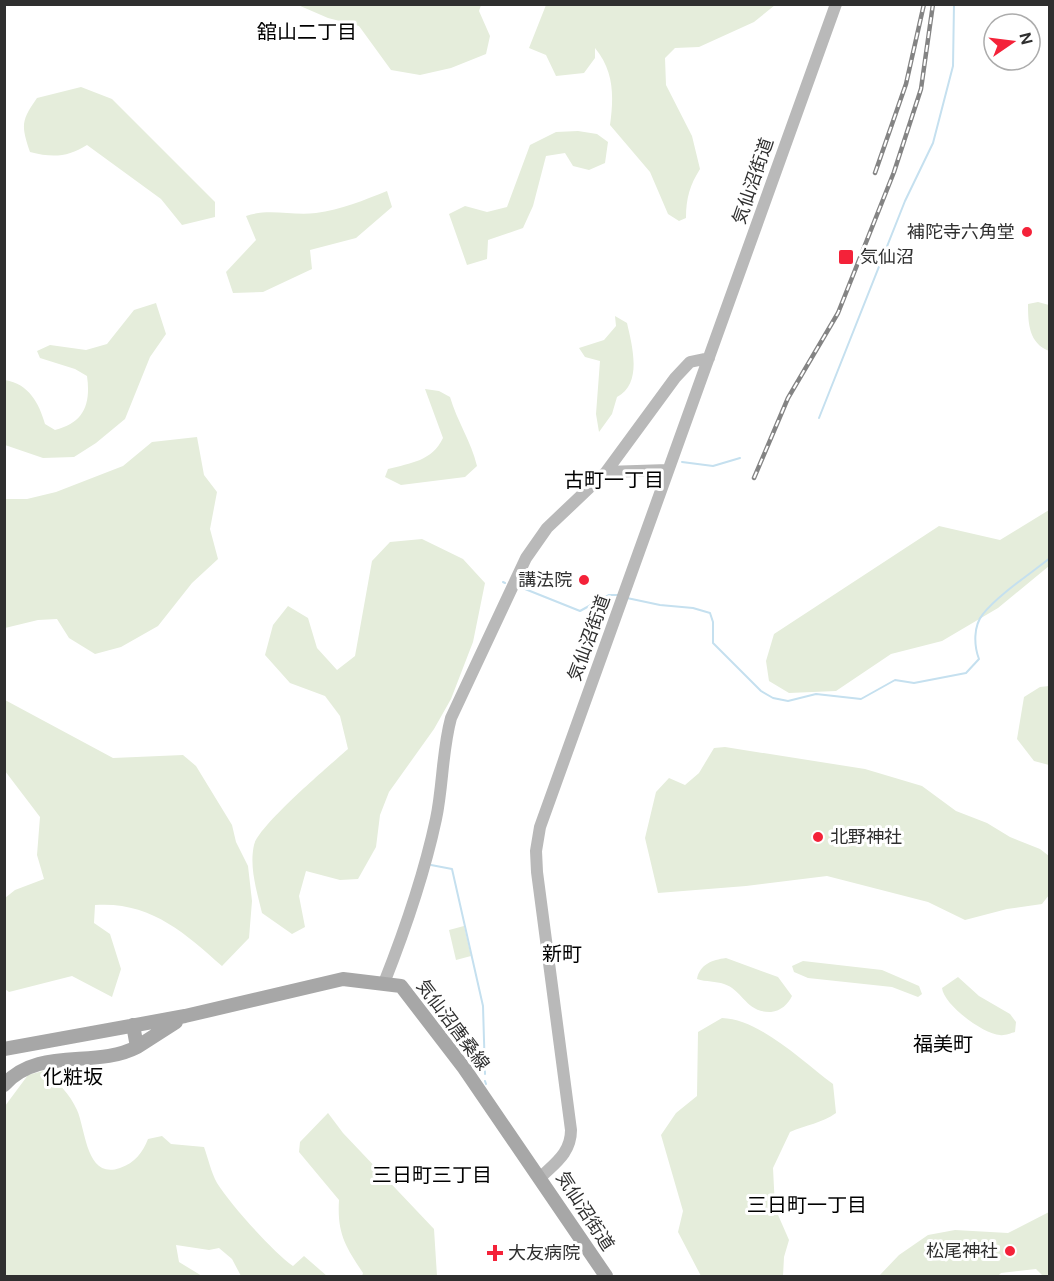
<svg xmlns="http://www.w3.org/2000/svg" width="1054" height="1281" font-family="'DM Sans','Noto Sans JP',sans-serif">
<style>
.green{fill:#e5eddb}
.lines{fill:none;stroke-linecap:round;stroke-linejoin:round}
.stream{stroke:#c5e0ef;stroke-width:2}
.secondary{stroke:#b9b9b9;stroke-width:12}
.primary{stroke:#a7a7a7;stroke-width:14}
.rail-casing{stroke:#848484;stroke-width:4.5}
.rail{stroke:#fff;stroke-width:2;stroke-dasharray:7;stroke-linecap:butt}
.poi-dot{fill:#f42239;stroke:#fff;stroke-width:2}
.labels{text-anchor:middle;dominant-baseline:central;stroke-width:6;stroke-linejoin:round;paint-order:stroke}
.street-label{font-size:18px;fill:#2f2f2f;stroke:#fff}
.poi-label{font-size:18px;fill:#2f2f2f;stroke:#fff;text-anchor:end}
.neighbourhood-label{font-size:20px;fill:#000;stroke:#fff}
</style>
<rect width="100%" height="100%" fill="#fff"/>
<path class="green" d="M298 5H481L479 11 490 36 486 54 451 68 420 75 391 70 359 26 328 18Z
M546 5H775L754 22 699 47 675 48 665 58 666 85 692 136 700 169C690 185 686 198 686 218L679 221 668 214 650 172 610 125C614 96 614 71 595 48V58L584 73 556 76 546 55 529 48Z
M81 87 112 99 215 202V217L182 225 161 199 87 145C68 157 53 158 30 152 21 125 21 121 37 98Z
M578 131 597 134 608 142 605 163 589 170 573 166 565 153 546 156 533 206 523 228 488 240 487 259 467 265 449 214 465 206 487 212 507 207 530 145 556 132Z
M387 191 392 207 356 238 310 250 312 269 263 292 233 293 226 272 256 240 246 216C269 208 292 216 316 213 341 210 364 200 387 191Z
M1038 302 1049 305V351C1029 343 1028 324 1028 304Z
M156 303 166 334 150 357 125 419 96 443 74 457 43 458 5 445V380C29 384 39 403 45 424L55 430C84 423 91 404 87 376L75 369 40 358 37 351 50 345 86 350 107 344 134 310Z
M615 316 627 323C632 345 643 384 617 397L612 414 599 432 596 414 600 361 585 357 579 348 604 340 616 326Z
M425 389 439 391 450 397C457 421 471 441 477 466L465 477 401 485 385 477 388 469C411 463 432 461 443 438Z
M197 437 204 475 217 492 210 529 218 559 192 583 158 626 121 647 95 654 69 638 57 619 38 620 5 628V499H27L56 492 123 466 152 442Z
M1049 510V566L998 608 942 641 891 654 836 691 789 693 769 681 766 661 774 634 939 526 1000 540Z
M422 539 463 559 485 583 473 642 451 699 434 729 389 792 380 815 376 847 358 879 340 880 306 871 299 896 305 927 292 934 262 913C257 891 249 868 254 845 258 826 330 765 348 749L340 716 325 696 290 683 265 655 273 625 288 606 308 618 317 648 337 670 355 656 372 561 390 542Z
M1049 686H1050L1049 765 1034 761 1017 739 1024 697 1040 687Z
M5 700 113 758 183 755 196 766 232 825 236 842 248 866 252 901 249 938 222 966C184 932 149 901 95 905L94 923 110 934 121 969 112 997 72 976 9 992 5 989V898L15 890 44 879 37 855 40 817 5 771Z
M725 747 865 769 922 786 956 811 987 823 1010 837 1040 849 1049 856V895L1042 904 1007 909 965 920 928 902 827 876 746 886 658 893 645 838 656 792 669 778 685 785 699 773 714 748Z
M464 926 471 956 456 960 449 930Z
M726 958 778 977 792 996C788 1004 781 1011 771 1012 746 1013 743 990 724 984 716 981 706 982 697 979 700 964 712 960 726 958Z
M803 961 882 970 919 986 922 994 918 997 892 987 808 978 794 972 792 966Z
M958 977 979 996 1010 1014 1016 1022 1015 1032C1011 1033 1004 1036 1000 1035 983 1034 944 1005 942 988Z
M722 1018C760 1019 803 1062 833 1084L836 1113C822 1123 806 1125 790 1132L773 1168 775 1208 789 1240 784 1257 783 1276H701L678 1232 683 1211 661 1135 676 1113 697 1096 698 1032Z
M43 1071C57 1081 70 1094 77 1110 86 1130 86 1180 120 1168 135 1163 143 1152 148 1139L162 1136 171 1144 204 1147C208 1158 211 1172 217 1183 230 1204 273 1252 293 1266L304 1256 327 1276H241L232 1259 219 1248 209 1250 176 1245 179 1262 202 1276H5V1106L28 1075Z
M328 1113 343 1133 434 1229 437 1276H362L363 1273C345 1246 337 1233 339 1200L299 1152 300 1142Z
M1049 1212V1276H1043L1036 1269 1001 1273 998 1276H879L899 1255 928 1235 955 1230 1008 1233Z"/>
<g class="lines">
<path class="stream" d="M819 418 905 201 933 143 953 66 954 4
M682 462 713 466 740 458
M503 582 505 583
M520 587 580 611 609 595H618
M627 598 660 605 693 608 710 613 713 622V643L761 691 773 698 788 701 816 694 861 699 895 680 914 683 966 673 979 659C974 646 973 626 983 614 998 595 1030 574 1050 558
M431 865 452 869 483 1006 485 1074
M485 1081 486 1084"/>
<path class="secondary" d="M606 472 675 378 690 362 709 358
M384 983C405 930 424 875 436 819 443 786 442 751 451 718L526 558 547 528 606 472 668 470
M540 1178C555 1163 571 1153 571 1130L537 872 536 851 540 827 836 4"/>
<path class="primary" d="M137 1047 176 1022
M4 1049 185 1016 343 979 401 986 464 1068 606 1276
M4 1085C39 1046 95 1069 137 1047L133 1025"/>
<g class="rail-casing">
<path id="rail" d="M875 173 906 84 924 4
M754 478 788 398 838 313 894 172 921 89 933 4"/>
</g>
<use href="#rail" class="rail"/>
</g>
<g class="poi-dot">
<circle cx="1027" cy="232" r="6"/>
<rect x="838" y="249" width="16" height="16" rx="3"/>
<circle cx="584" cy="580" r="6"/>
<circle cx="818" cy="837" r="6"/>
<circle cx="1010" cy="1251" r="6"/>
<path d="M492 1244h6v6h6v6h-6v6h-6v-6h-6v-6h6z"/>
</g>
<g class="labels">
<g class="street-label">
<text transform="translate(753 181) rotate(-71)">気仙沼街道</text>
<text transform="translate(589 638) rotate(-70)">気仙沼街道</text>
<text transform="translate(453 1025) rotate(53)">気仙沼唐桑線</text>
<text transform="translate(585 1211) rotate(57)">気仙沼街道</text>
</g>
<g class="poi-label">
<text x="1015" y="232">補陀寺六角堂</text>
<text x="860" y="257" text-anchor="start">気仙沼</text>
<text x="572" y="580">講法院</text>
<text x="830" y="837" text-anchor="start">北野神社</text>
<text x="998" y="1251">松尾神社</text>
<text x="508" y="1253" text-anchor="start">大友病院</text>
</g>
<g class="neighbourhood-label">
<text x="307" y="32">舘山二丁目</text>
<text x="614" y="480">古町一丁目</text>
<text x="562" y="954">新町</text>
<text x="943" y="1044">福美町</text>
<text x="73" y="1077">化粧坂</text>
<text x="432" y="1175">三日町三丁目</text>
<text x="807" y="1205">三日町一丁目</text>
</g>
</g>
<rect width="1054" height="1281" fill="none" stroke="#2f2f2f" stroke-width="12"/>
<g transform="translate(1012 42) rotate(76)"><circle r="28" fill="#ffffff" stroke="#acacac" stroke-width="1.5"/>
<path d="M0-4.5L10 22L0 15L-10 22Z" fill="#f42239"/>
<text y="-9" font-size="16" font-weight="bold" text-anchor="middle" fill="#2f2f2f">N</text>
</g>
</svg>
